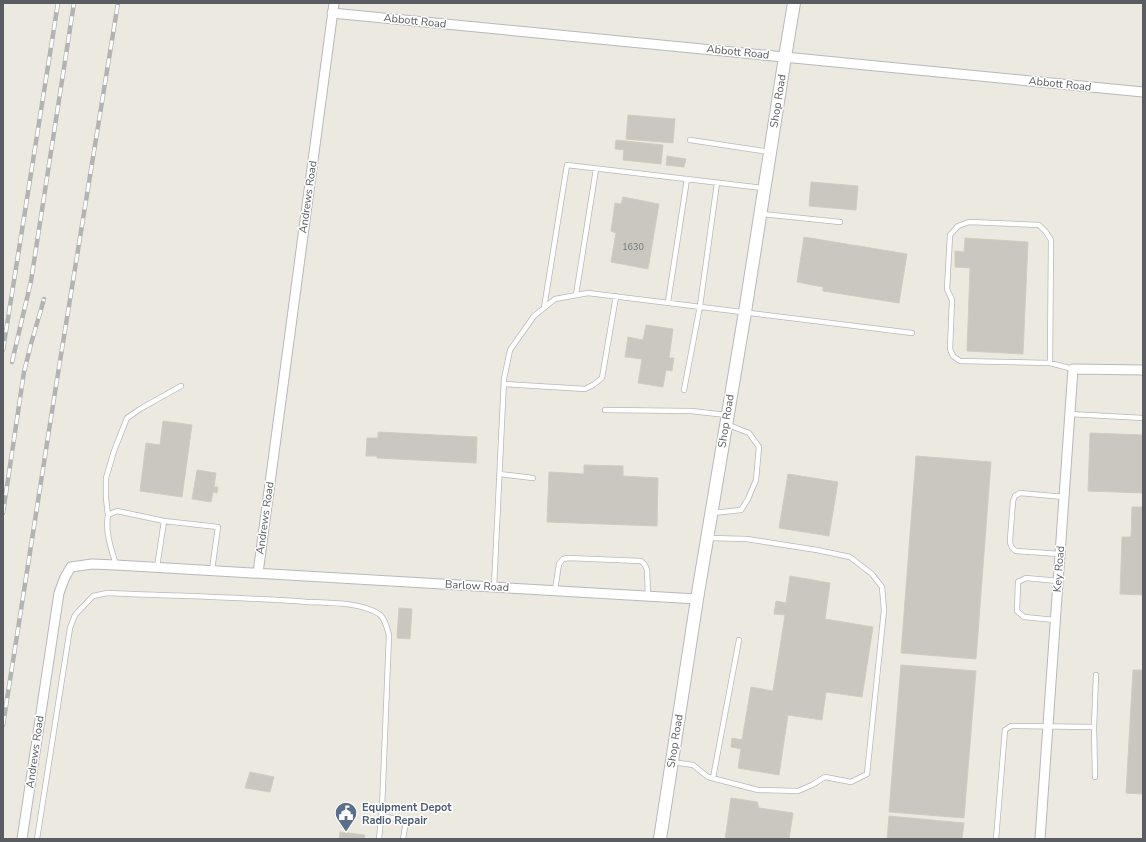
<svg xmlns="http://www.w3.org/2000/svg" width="1146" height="842" font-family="'Nunito Sans',sans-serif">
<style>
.building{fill:#c9c7c0;stroke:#d1ccbf}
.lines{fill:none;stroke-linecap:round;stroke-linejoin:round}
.lane-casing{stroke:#b6b8bd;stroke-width:6}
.street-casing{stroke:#b6b8bd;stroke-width:11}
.secondary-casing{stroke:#b6b9bf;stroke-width:14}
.lane{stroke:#fff;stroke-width:4.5}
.street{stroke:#fff;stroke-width:9}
.secondary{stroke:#fff;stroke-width:12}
.rail-casing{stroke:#b2b3b3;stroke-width:4.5}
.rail{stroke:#fff;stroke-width:3;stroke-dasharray:9;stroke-linecap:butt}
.labels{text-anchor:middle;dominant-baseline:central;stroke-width:3;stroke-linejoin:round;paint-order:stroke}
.number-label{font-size:9px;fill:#757779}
.street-label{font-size:11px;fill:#595c61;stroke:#fff}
.service-label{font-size:11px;font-weight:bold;fill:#4e5e75;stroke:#fff;text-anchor:start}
</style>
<rect width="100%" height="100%" fill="#eceae0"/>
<path class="building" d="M628 115 675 119 673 143 626 139Z
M616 140 663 145 661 164 623 160 624 150 615 149Z
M667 156 686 159 684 167 666 165Z
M811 182 858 186 856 210 809 206Z
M623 197 659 204 648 269 611 262 616 233 611 231 615 203 621 204Z
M804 237 907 254 899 303 823 291V287L797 282Z
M965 238 1028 242 1023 354 967 351 970 268 955 267V251L964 252Z
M646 325 673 329 669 358H674L672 371 666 370 663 387 638 383 642 359 625 357 628 337 643 340Z
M163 421 192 425 182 497 140 491 146 443 160 445Z
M378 432 477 437 476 463 377 458V456H366L367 438H378Z
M1090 433 1143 435V493L1088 491Z
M916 456 991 462 976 659 901 653Z
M584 465 623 466V476L658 478 657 526 547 522 549 472 584 474Z
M197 470 216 473 214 487H218L217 493 213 492 211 502 192 499Z
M788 474 838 482 829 536 779 528Z
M1132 507H1143V595L1120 594 1122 537H1131Z
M790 576 830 583 825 619 873 627 862 697 826 692 822 720 788 715 779 775 738 768 741 749 731 747 732 738 742 740 751 687 773 691 785 615 774 614 776 601 786 603Z
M399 608 412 609 410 639 397 638Z
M901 665 976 671 964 818 889 812Z
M1133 670H1143V794L1126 793Z
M250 772 274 777 270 792 245 788Z
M731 798 757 802 759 808 793 813 789 839H725Z
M889 816 964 823 962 839H887Z
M340 832 365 835 364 839H339Z"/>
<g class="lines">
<g class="lane-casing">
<path id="lane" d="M690 140 770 152
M762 214 840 222
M576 295 596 169
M668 302 687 179
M544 308 567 165 763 188
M1050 363 1051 240 1046 232 1039 225 969 222 958 226 950 235 947 289 952 300 950 349 953 356 960 361 1050 363 1073 369
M504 384 585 389 593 385 602 378 616 296
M684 390 700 306 717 183
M605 410 691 411 727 415
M1070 414 1143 418
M500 474 533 478
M713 513 741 510 748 499 756 480 759 447 749 433 726 424
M108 515 106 498V478L114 451 127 418 140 409 181 386
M1060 554 1016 551C1011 548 1010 545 1010 540L1013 501 1015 496 1020 493 1064 497
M116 565C111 548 105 532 108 515L117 511 164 521 218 527 212 570
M157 567 164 521
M494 587 504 379 510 350 534 316 555 299 588 293 912 333
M555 590 559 564 563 559 568 558 641 561 645 565 647 570 648 596
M1055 620 1024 617 1017 611 1018 582 1026 578 1058 581
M1094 727 1095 777
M672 762 693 765 708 777 758 790 798 791 812 785 825 777 851 782 867 774 884 610 882 587 872 574 850 557 817 550 747 539 709 538
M713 778 739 640
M381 816 406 821 403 839
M37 839 70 628 75 615 93 596 107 593C173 596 241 597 307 602 329 603 360 602 379 614 385 618 387 628 389 635L382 808 379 839
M996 839 1005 730 1011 726 1094 727 1096 675"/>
</g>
<g class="street-casing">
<path id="street" d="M332 13 1143 92
M258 573 334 3
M22 839 59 593 65 577 71 567 92 564 116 565 697 599
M1040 839 1073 369 1143 370"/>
</g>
<g class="secondary-casing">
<path id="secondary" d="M660 839 697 599 745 312 785 57 794 3"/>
</g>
<use href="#lane" class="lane"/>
<use href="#street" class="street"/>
<use href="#secondary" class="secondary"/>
<g class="rail-casing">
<path id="rail" d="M3 350 58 3
M12 362 31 281 74 3
M3 513 24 372 31 344 44 299
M3 725 55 392 118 3"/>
</g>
<use href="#rail" class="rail"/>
</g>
<defs>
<g id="civic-pin" transform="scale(1.15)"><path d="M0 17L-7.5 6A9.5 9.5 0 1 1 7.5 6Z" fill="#5c6f8a" stroke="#fff"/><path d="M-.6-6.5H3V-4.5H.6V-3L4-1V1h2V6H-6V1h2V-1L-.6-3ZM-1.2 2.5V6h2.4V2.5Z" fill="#fff"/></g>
</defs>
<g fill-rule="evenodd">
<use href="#civic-pin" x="346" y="813"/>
</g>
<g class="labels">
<g class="number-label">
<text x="633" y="247">1630</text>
</g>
<g class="street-label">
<text transform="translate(415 21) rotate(6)">Abbott Road</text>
<text transform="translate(738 52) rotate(6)">Abbott Road</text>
<text transform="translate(1060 84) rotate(6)">Abbott Road</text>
<text transform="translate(778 101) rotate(-81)">Shop Road</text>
<text transform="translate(308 197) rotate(-82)">Andrews Road</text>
<text transform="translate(726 421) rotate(-81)">Shop Road</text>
<text transform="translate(265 518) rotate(-82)">Andrews Road</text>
<text transform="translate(1059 569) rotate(-86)">Key Road</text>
<text transform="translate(477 586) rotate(3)">Barlow Road</text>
<text transform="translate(675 741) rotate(-81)">Shop Road</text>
<text transform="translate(35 752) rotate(-82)">Andrews Road</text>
</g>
<g class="service-label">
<text x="362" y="807">Equipment Depot<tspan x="362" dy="13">Radio Repair</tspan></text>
</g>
</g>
<rect width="1146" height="842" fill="none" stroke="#595c61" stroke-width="8"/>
</svg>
